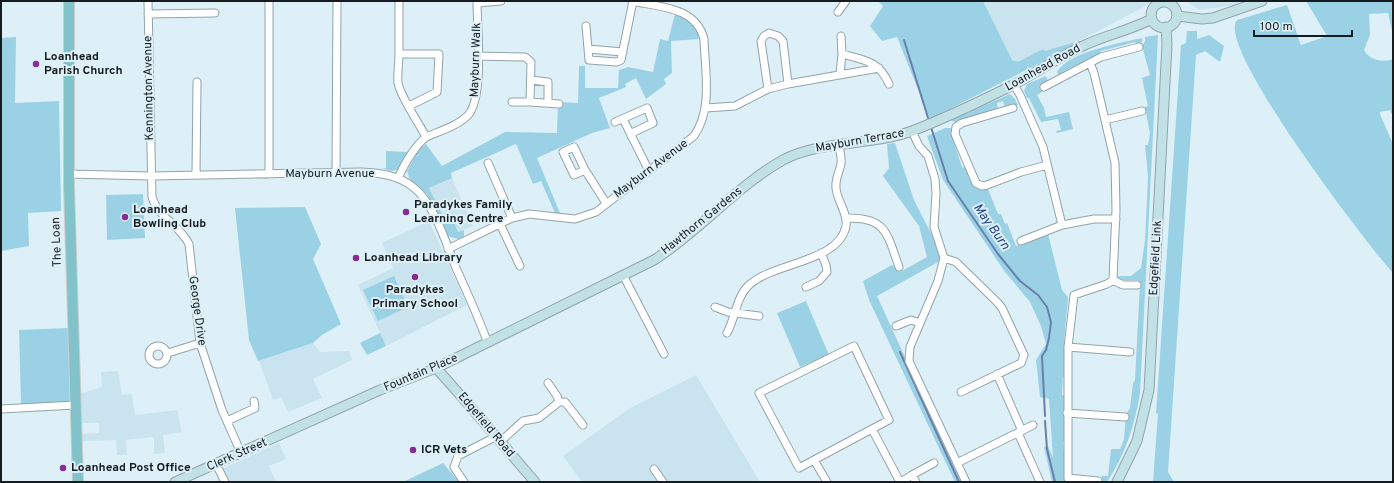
<svg xmlns="http://www.w3.org/2000/svg" width="1394" height="483" font-family="Overpass,sans-serif">
<style>
.built{fill:#c9e4ee}
.green{fill:#9bd1e5}
.lines{fill:none;stroke-linecap:round;stroke-linejoin:round}
.stream{stroke:#6880ab;stroke-width:2}
.street-casing{stroke:#92a3aa;stroke-width:9}
.secondary-casing{stroke:#92a3aa;stroke-width:11}
.primary-casing{stroke:#cccdce;stroke-width:12}
.street{stroke:#fff;stroke-width:7}
.secondary{stroke:#c1e1e4;stroke-width:9}
.primary{stroke:#82c3c9;stroke-width:10}
.poi-dot{fill:#892b96;stroke:#def0f7;stroke-width:1.5}
.labels{text-anchor:middle;dominant-baseline:central;stroke-width:4;stroke-linejoin:round;paint-order:stroke}
.poi-label{font-size:12px;font-weight:bold;fill:#151b1e;stroke:#def0f7;text-anchor:start}
.street-label{font-size:12px;fill:#151b1e;stroke:#def0f7}
.water-label{font-size:13px;font-style:italic;fill:#22428a;stroke:#def0f7}
</style>
<rect width="100%" height="100%" fill="#def0f7"/>
<path class="built" d="M977 1H1155L1015 75Z
M1186 1H1253L1243 4 1199 10Z
M452 178 473 226 458 232 444 218 429 188Z
M429 221 467 305 386 346 358 285 393 268 382 243Z
M313 343 320 352 349 351 352 360 313 379 322 398 288 412 281 397 273 400 259 361Z
M118 371 122 395 132 394 135 415 177 410 182 432 163 435 165 453 154 454V437L126 440 127 455H117L116 440 82 441 81 434 99 433V423H81L79 394 102 387 101 372Z
M696 375 760 482H582L563 456 630 408Z
M279 443 286 459 269 466 276 482H229L222 469Z"/>
<path class="green" d="M878 1H983L1012 60 1018 62 1043 49 1045 51 1079 41 1081 42 930 119 897 37 882 41 870 26 883 6Z
M1306 1H1393V35L1388 13 1369 14 1370 35 1364 50C1369 60 1383 63 1393 59V117L1390 110 1380 112V114L1393 144V273C1369 247 1214 45 1237 20L1287 5 1301 45 1327 36Z
M675 14C688 18 697 25 699 39L671 41 672 73 664 79 666 84 646 99 636 78 625 84 626 87 599 98 610 128 592 133 537 158 560 213H555L541 181 533 184 516 144 451 173 452 178 429 188 444 218 451 215 458 232 464 230V237L458 239 447 236 427 194 410 180 407 171 418 151 426 144 442 166 505 132 557 133 558 102 578 103 579 66H585V88H618L619 70 628 67 653 72 660 39 668 41Z
M1187 31H1197V39L1209 35 1224 46 1220 62 1205 51 1196 55 1168 472 1174 482H1153L1158 413 1156 414 1181 45 1186 43Z
M1158 35 1140 393C1135 425 1125 455 1107 482H1101L1102 476H1108L1111 449H1120L1124 439 1126 414 1130 408 1133 383 1135 380 1140 283 1138 280H1121L1117 276H1131L1141 268 1145 241 1148 176 1145 145H1148L1150 134 1145 107 1148 106 1142 78 1150 75 1142 46 1145 41V37Z
M16 37 15 103 59 101 61 211 28 213 29 246 1 251V38Z
M1142 38V42L1137 44 1135 42 1101 51 1100 54 1062 72 1059 76 1057 72C1068 52 1120 43 1142 38Z
M1046 76 1048 81 1041 85 1044 91 1037 95 1044 108 1046 117 1069 112 1073 129 1057 133 1056 131 1061 130 1058 119 1041 122 1029 98H1027L1024 91 1027 84Z
M1010 94 1015 99 1018 105 1007 107 1004 105 1003 101 997 103 998 109 996 110 956 123 951 120Z
M945 128H952V136L962 167 966 168 973 186 980 189H988L998 214H1001L1005 224 1007 223 1016 246 1021 244 1022 245 1048 234 1062 290 1068 297 1064 341 1066 343 1065 375 1063 378 1062 395 1064 396 1065 439 1063 442 1064 454 1066 456 1064 482H1052L1044 447 1048 446 1053 458 1049 399 1040 397 1036 360 1046 344 1041 326 1030 302 1005 272 943 180 927 136Z
M895 143 914 200 938 247 940 261 877 296 962 482H955L869 300 863 281 892 265 900 272 927 257 919 226 883 176 889 168 887 144Z
M386 151 408 152 398 170 391 171 382 168H386Z
M143 194 145 238 107 240 106 195Z
M305 207 321 244 313 259 341 324 322 335 313 343 258 361 249 340 235 208Z
M394 276 408 307 378 321 363 290Z
M806 301 829 355 800 367 777 313Z
M68 328 70 402 21 404 19 330Z
M380 333 386 346 367 355 360 343Z
M443 463 459 482H403Z"/>
<g class="lines">
<path class="stream" d="M904 40 929 121
M931 127 948 181 998 254 1020 281 1038 295 1047 307 1051 322 1049 338 1046 350 1042 356 1045 416
M900 352 959 482
M1045 421 1047 449 1055 482"/>
<g class="street-casing">
<path id="street" d="M148 1 152 197C158 218 179 224 189 244L200 343 222 410 241 453
M269 1V174
M399 1V54H439L437 92 409 106
M1160 1 1161 2
M477 3 501 1
M838 12 846 1
M148 14 215 13
M586 26 589 60 617 62 621 60 633 1
M841 36 842 54
M588 49 623 52
M399 54C399 64 397 74 398 83 401 98 419 123 426 137
M477 56 525 57 531 62 530 102 559 104
M1090 63 1094 73 1115 163 1116 210 1113 280
M840 74 842 54C865 60 879 61 889 84
M531 80 548 82V103
M1014 85 1020 95 1043 147 1062 225 1094 219H1116
M1044 87 1101 57 1139 47
M768 89 761 41 764 36 769 33 778 36 783 41 788 84
M512 102H530
M706 108 735 106 768 89 788 84 879 68
M1013 108 962 123 956 127 955 134 976 183 982 186 987 185 1021 172 1047 165
M623 119 649 171
M1105 120 1142 111
M615 122 647 108 653 123 634 132 631 136
M912 131 919 146 928 156 935 179 936 194 934 227 944 258 938 281 910 347 909 361 966 482
M574 147 585 170 574 175 563 152Z
M488 163 512 218
M585 170 606 203
M336 173 337 1
M69 174 151 176 361 172C380 173 398 175 413 187 434 203 446 243 456 268 467 292 478 316 487 341
M196 174 197 82
M398 178C405 163 414 147 426 137 440 131 460 125 469 114 484 95 477 26 477 1
M846 218C887 217 887 234 899 267
M500 224 520 266
M1021 241 1062 225
M448 249 512 218 529 214 575 219 596 212 694 136C713 109 705 71 704 39 696 7 660 7 632 1
M944 258 956 262 997 302 1002 308 1024 355 1021 363 961 392
M623 275 664 354
M1113 280 1123 285H1137
M806 287 819 281 827 272 826 265 821 253
M715 307 728 312 759 316
M896 326 911 320 920 323
M727 333C735 319 736 298 748 286 772 262 839 263 846 226 848 213 837 201 836 188 835 179 839 173 841 164 842 158 840 152 839 146
M149 355a9 9 0 1 1 18 0a9 9 0 1 1-18 0Z
M1068 347 1130 352
M168 353 200 343
M997 374 1022 431
M548 383 557 396 559 402H565L583 425
M1 409 75 405
M1067 413 1125 417
M227 421 255 408 254 401
M1018 433 1040 482
M500 442 523 421 539 418 559 402
M814 460 872 429
M957 463 1033 425
M216 464 225 482
M654 469 663 482
M912 475 934 463
M1098 481 1068 478V347L1074 295 1107 284 1113 280
M464 482 454 467 458 456 495 437
M827 482 814 460 799 468 759 393 854 346 889 420 872 429 900 482
M901 482 912 475 916 482"/>
</g>
<g class="secondary-casing">
<path id="secondary" d="M1151 15a13 13 0 1 1 26 0a13 13 0 1 1-26 0Z
M1177 16 1202 19 1213 18 1262 1
M436 368C470 405 502 444 535 482
M175 482 380 390 436 368 654 260C700 231 735 187 783 160 820 140 872 146 912 131 946 118 981 101 1013 85 1038 72 1060 56 1085 45 1107 35 1130 30 1152 19
M1117 482 1137 441 1149 390 1167 44 1166 27"/>
</g>
<g class="primary-casing">
<path id="primary" d="M69 1V186L78 482"/>
</g>
<use href="#street" class="street"/>
<use href="#secondary" class="secondary"/>
<use href="#primary" class="primary"/>
</g>
<g class="poi-dot">
<circle cx="36" cy="64" r="4"/>
<circle cx="406" cy="212" r="4"/>
<circle cx="125" cy="217" r="4"/>
<circle cx="356" cy="258" r="4"/>
<circle cx="415" cy="277" r="4"/>
<circle cx="413" cy="450" r="4"/>
<circle cx="63" cy="468" r="4"/>
</g>
<g class="labels">
<g class="poi-label">
<text x="44" y="57">Loanhead<tspan x="44" dy="14">Parish Church</tspan></text>
<text x="414" y="205">Paradykes Family<tspan x="414" dy="14">Learning Centre</tspan></text>
<text x="133" y="210">Loanhead<tspan x="133" dy="14">Bowling Club</tspan></text>
<text x="364" y="258">Loanhead Library</text>
<text x="415" y="290" text-anchor="middle">Paradykes<tspan x="415" dy="14">Primary School</tspan></text>
<text x="421" y="450">ICR Vets</text>
<text x="71" y="468">Loanhead Post Office</text>
</g>
<g class="street-label">
<text transform="translate(476 60) rotate(-88)">Mayburn Walk</text>
<text transform="translate(1043 68) rotate(-29)">Loanhead Road</text>
<text transform="translate(149 88) rotate(-91)">Kennington Avenue</text>
<text transform="translate(860 141) rotate(-10)">Mayburn Terrace</text>
<text transform="translate(651 169) rotate(-37)">Mayburn Avenue</text>
<text x="330" y="174">Mayburn Avenue</text>
<text transform="translate(702 221) rotate(-39)">Hawthorn Gardens</text>
<text transform="translate(57 242) rotate(-92)">The Loan</text>
<text transform="translate(1156 258) rotate(-87)">Edgefield Link</text>
<text transform="translate(197 311) rotate(82)">George Drive</text>
<text transform="translate(421 373) rotate(-23)">Fountain Place</text>
<text transform="translate(486 425) rotate(50)">Edgefield Road</text>
<text transform="translate(237 455) rotate(-24)">Clerk Street</text>
</g>
<g class="water-label">
<text transform="translate(991 227) rotate(55)">May Burn</text>
</g>
</g>
<rect width="1394" height="483" fill="none" stroke="#151b1e" stroke-width="4"/>
<path d="M1254 30v6h98v-6" fill="none" stroke="#151b1e" stroke-width="2"/>
<text x="1260" y="30" font-size="12" fill="#151b1e" stroke="#def0f7" stroke-width="3" paint-order="stroke">100 m</text>
</svg>
